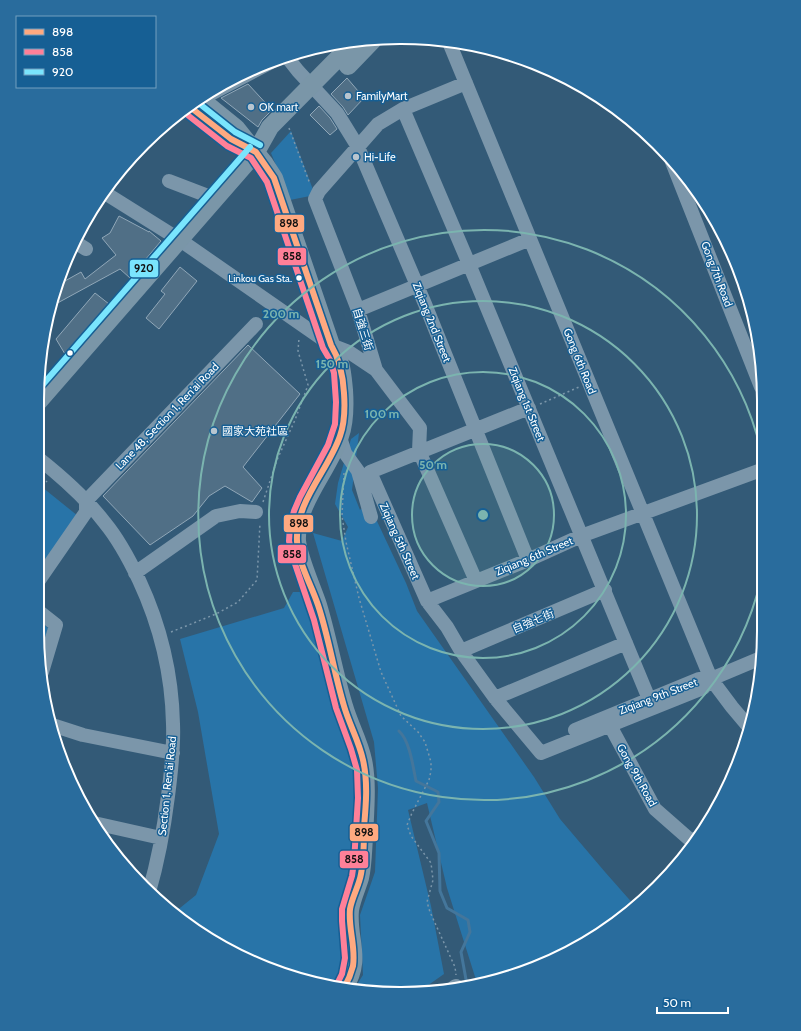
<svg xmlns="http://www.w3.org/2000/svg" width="801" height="1031" font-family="Cabin,'Noto Sans TC',sans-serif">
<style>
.green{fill:#2874a8}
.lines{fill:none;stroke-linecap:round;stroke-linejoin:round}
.stream{stroke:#44769b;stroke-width:3}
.building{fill:#506f86;stroke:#90a7b8}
.path{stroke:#7b96aa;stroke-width:1.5;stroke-dasharray:2 3;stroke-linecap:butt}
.minor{stroke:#7b96aa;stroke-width:14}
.major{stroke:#7a96a8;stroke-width:18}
.bus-1-casing{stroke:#165f94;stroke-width:9}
.bus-2-casing{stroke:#165f94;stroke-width:9}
.bus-3-casing{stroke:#165f94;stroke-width:9}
.bus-1{stroke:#ffa980;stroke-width:6}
.bus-2{stroke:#ff8098;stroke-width:6}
.bus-3{stroke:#7ae5fd;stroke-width:6}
.ring{fill:none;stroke:#7bb4af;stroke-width:2}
.poi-dot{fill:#b8c5cf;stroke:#165f94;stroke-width:1.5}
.bus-dot{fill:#fff;stroke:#165f94;stroke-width:1.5}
.labels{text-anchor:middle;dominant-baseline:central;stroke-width:3;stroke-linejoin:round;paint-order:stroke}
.bus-label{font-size:10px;fill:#fff;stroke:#165f94;text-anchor:end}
.poi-label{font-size:11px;fill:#fff;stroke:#165f94;text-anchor:start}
.street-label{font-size:11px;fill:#fff;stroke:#165f94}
.rim{fill:none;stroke:#fff;stroke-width:2}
.centre{fill:#7bb4af;stroke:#165f94;stroke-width:2}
.ring-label{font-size:12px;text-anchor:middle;font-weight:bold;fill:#7bb4af;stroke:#165f94;stroke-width:3;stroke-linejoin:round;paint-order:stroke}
.line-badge{stroke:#165f94;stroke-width:1.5}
.pale-badge-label{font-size:11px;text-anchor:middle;font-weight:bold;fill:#111}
</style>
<rect width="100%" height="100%" fill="#335a77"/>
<path class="green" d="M291 131 315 195 290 200 271 153Z
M359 433 352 490 360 510 368 502 406 583 417 611 534 777 560 819 605 872 635 906 602 933 517 975 477 983 447 888 427 803 408 810 431 906 444 974 417 993 354 989 363 975 360 915 375 872 378 788 374 742 313 533 342 541 348 527 335 504 338 483 351 439Z
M37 483 78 516 37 577Z
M293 592H310L359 760 357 849 340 907 345 959 335 984 331 987 219 945 175 912 196 895 219 834 198 712 180 639 284 608Z
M37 619 48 628 40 654 37 631Z"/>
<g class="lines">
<path class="stream" d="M399 731C410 741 413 767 416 781L438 792 439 802 426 821 439 853 440 891 447 908 468 920 470 932 461 952 467 985"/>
</g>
<path class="building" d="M347 78 364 98 348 115 343 107 331 94Z
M248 84 272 110 262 120 258 127 221 98Z
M319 106 330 118 337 129 330 135 310 115Z
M119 216 149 232V231L161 241 130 278 120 269 52 306 56 286 81 272 85 279 116 255 102 238 110 233Z
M180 267 197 281 159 329 146 318 165 294 161 291Z
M95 293 109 304 65 354 56 339Z
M248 345 300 394 243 467 262 488 252 502 225 486 209 496 193 516 150 545 103 496Z"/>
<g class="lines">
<path class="path" d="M289 128 310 184
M540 404 579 387
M344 473 342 516 346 542 359 598 381 672 401 716 418 732 425 742 431 762V771L429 780 412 813 407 825 411 836 431 863 433 880 427 902 430 912 455 967 456 975
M37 494 47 481
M263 502 277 460 295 420 308 385 298 351 299 338
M171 632 216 614 238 602 257 580 260 523"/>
<path class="minor" d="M449 42 711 679 732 707 748 726
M287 57 298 71 337 113 358 147 425 304 528 560
M466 83 403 109 378 124 319 191 315 199 358 310 376 370 420 428 419 451 476 581
M201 99 275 60
M403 109 469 264 649 699
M672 162 761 387
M169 181 216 199
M105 193 180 240 331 345 349 352 376 370
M78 244 86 249
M358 310 530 239
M529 408 370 472 427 601 447 627 461 651 495 698 541 753 703 688 711 679
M340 437 345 453 358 471 371 517
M38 458C62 477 86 498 105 523 119 540 130 561 139 580 160 625 172 674 173 724 174 748 171 773 168 796 164 828 158 861 149 892
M135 573 216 516 240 511 256 512
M37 583 86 512V501L256 324
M427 601 528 560 581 536 761 470
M37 610 56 625 42 672
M461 651 605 590
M495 698 626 643
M606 718 655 809 688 838 696 841
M49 724 83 735 173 753
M575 730 699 679H711L761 658
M94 823 161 838
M454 987 456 986"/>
<path class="major" d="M348 66 373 40
M199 98 236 128 265 164 274 178 331 345C342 362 342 370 344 390 345 405 345 422 340 436 329 470 295 504 297 541 299 559 312 587 318 605 328 638 334 673 344 706 349 724 359 741 363 760 368 783 365 813 364 837 363 851 363 865 360 878 357 888 352 898 350 910 347 940 363 958 344 988
M38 402 256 152 270 127 354 42"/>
<g class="bus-1-casing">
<path id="bus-1" d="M190 107 231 139 256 152 274 178 331 345C340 360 343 375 344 393 345 407 345 422 340 436 328 471 295 502 297 541 298 563 311 584 318 605 329 638 334 673 344 706 349 724 359 741 363 760 368 782 366 805 364 827 364 842 364 858 361 874 359 886 352 897 350 909 348 928 356 947 353 966 351 974 348 981 344 988"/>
</g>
<g class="bus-2-casing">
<path id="bus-2" d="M185 113 227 146 251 158 267 182 323 348 330 360 334 373 336 402 335 424 328 445 300 497 294 511 290 526 289 541 293 558 314 620 336 708 351 749 357 770 358 798 354 862 352 876 342 909V921L345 958 342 974 337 984"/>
</g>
<g class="bus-3-casing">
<path id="bus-3" d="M196 101 235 132 260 145
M38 390 250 147"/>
</g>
<use href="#bus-1" class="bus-1"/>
<use href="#bus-2" class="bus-2"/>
<use href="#bus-3" class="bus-3"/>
</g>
<circle cx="483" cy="515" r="71" fill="#7bb4af" fill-opacity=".12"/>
<g class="ring">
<circle cx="483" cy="515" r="71"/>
<circle cx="483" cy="515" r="143"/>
<circle cx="483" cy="515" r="214"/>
<path d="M761 579A285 285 0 1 1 761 451"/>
</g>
<g class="poi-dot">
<circle cx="348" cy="96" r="4"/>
<circle cx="251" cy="107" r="4"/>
<circle cx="356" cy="157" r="4"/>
<circle cx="214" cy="431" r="4"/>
</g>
<g class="bus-dot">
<circle cx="299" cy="278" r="3.5"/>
<circle cx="70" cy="353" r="3.5"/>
</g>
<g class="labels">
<g class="bus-label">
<text x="292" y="278">Linkou Gas Sta.</text>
</g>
<g class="poi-label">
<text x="356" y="96">FamilyMart</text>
<text x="259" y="107">OK mart</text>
<text x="364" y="157">Hi-Life</text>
<text x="222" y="431">國家大苑社區</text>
</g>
<g class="street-label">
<text transform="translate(717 274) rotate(69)">Gong 7th Road</text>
<text transform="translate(432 322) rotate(68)">Ziqiang 2nd Street</text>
<text transform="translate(363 329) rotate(73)">自強三街</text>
<text transform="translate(580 361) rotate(68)">Gong 6th Road</text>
<text transform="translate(527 404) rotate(68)">Ziqiang 1st Street</text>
<text transform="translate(167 416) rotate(-46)">Lane 48, Section 1, Ren'ai Road</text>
<text transform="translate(400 541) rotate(66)">Ziqiang 5th Street</text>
<text transform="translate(534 556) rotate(-23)">Ziqiang 6th Street</text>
<text transform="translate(533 621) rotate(-23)">自強七街</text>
<text transform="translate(658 696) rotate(-21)">Ziqiang 9th Street</text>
<text transform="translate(637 775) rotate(61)">Gong 9th Road</text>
<text transform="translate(167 786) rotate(-84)">Section 1, Ren'ai Road</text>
</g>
</g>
<path d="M0 0H801V1031H0ZM400 44H401A356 356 0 0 1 757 400V631A356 356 0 0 1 401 987H400A356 356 0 0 1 44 631V400A356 356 0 0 1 400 44Z" fill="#296c9d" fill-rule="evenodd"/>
<path class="rim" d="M400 44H401A356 356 0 0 1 757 400V631A356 356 0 0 1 401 987H400A356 356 0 0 1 44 631V400A356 356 0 0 1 400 44Z"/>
<circle cx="483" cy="515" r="6" class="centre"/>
<g class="ring-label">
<text x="281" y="318">200 m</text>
<text x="332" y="368">150 m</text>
<text x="382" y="418">100 m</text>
<text x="433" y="469">50 m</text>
</g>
<g class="line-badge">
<rect x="274" y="214" width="31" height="19" rx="4" fill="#ffa980"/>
<rect x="277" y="247" width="30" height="19" rx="4" fill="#ff8098"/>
<rect x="129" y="259" width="30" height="19" rx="4" fill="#7ae5fd"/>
<rect x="283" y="514" width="31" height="19" rx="4" fill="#ffa980"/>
<rect x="277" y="544" width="30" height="20" rx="4" fill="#ff8098"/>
<rect x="349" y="823" width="30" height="19" rx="4" fill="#ffa980"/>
<rect x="339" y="850" width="30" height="19" rx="4" fill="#ff8098"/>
</g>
<g class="pale-badge-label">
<text x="289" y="227">898</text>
<text x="292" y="260">858</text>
<text x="144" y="272">920</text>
<text x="299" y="527">898</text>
<text x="292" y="558">858</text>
<text x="364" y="836">898</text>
<text x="354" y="863">858</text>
</g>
<rect x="16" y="16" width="140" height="72" fill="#165f94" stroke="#739fbf"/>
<rect x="24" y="29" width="20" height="6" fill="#ffa980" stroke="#739fbf"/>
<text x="52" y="36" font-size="12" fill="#ffffff">898</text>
<rect x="24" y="49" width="20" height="6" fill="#ff8098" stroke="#739fbf"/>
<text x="52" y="56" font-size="12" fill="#ffffff">858</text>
<rect x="24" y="69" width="20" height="6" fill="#7ae5fd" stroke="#739fbf"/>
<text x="52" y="76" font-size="12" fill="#ffffff">920</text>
<path d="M657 1007v6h71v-6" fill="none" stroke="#ffffff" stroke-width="2"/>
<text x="663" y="1007" font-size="12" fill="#ffffff" stroke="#165f94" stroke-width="3" paint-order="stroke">50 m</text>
</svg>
